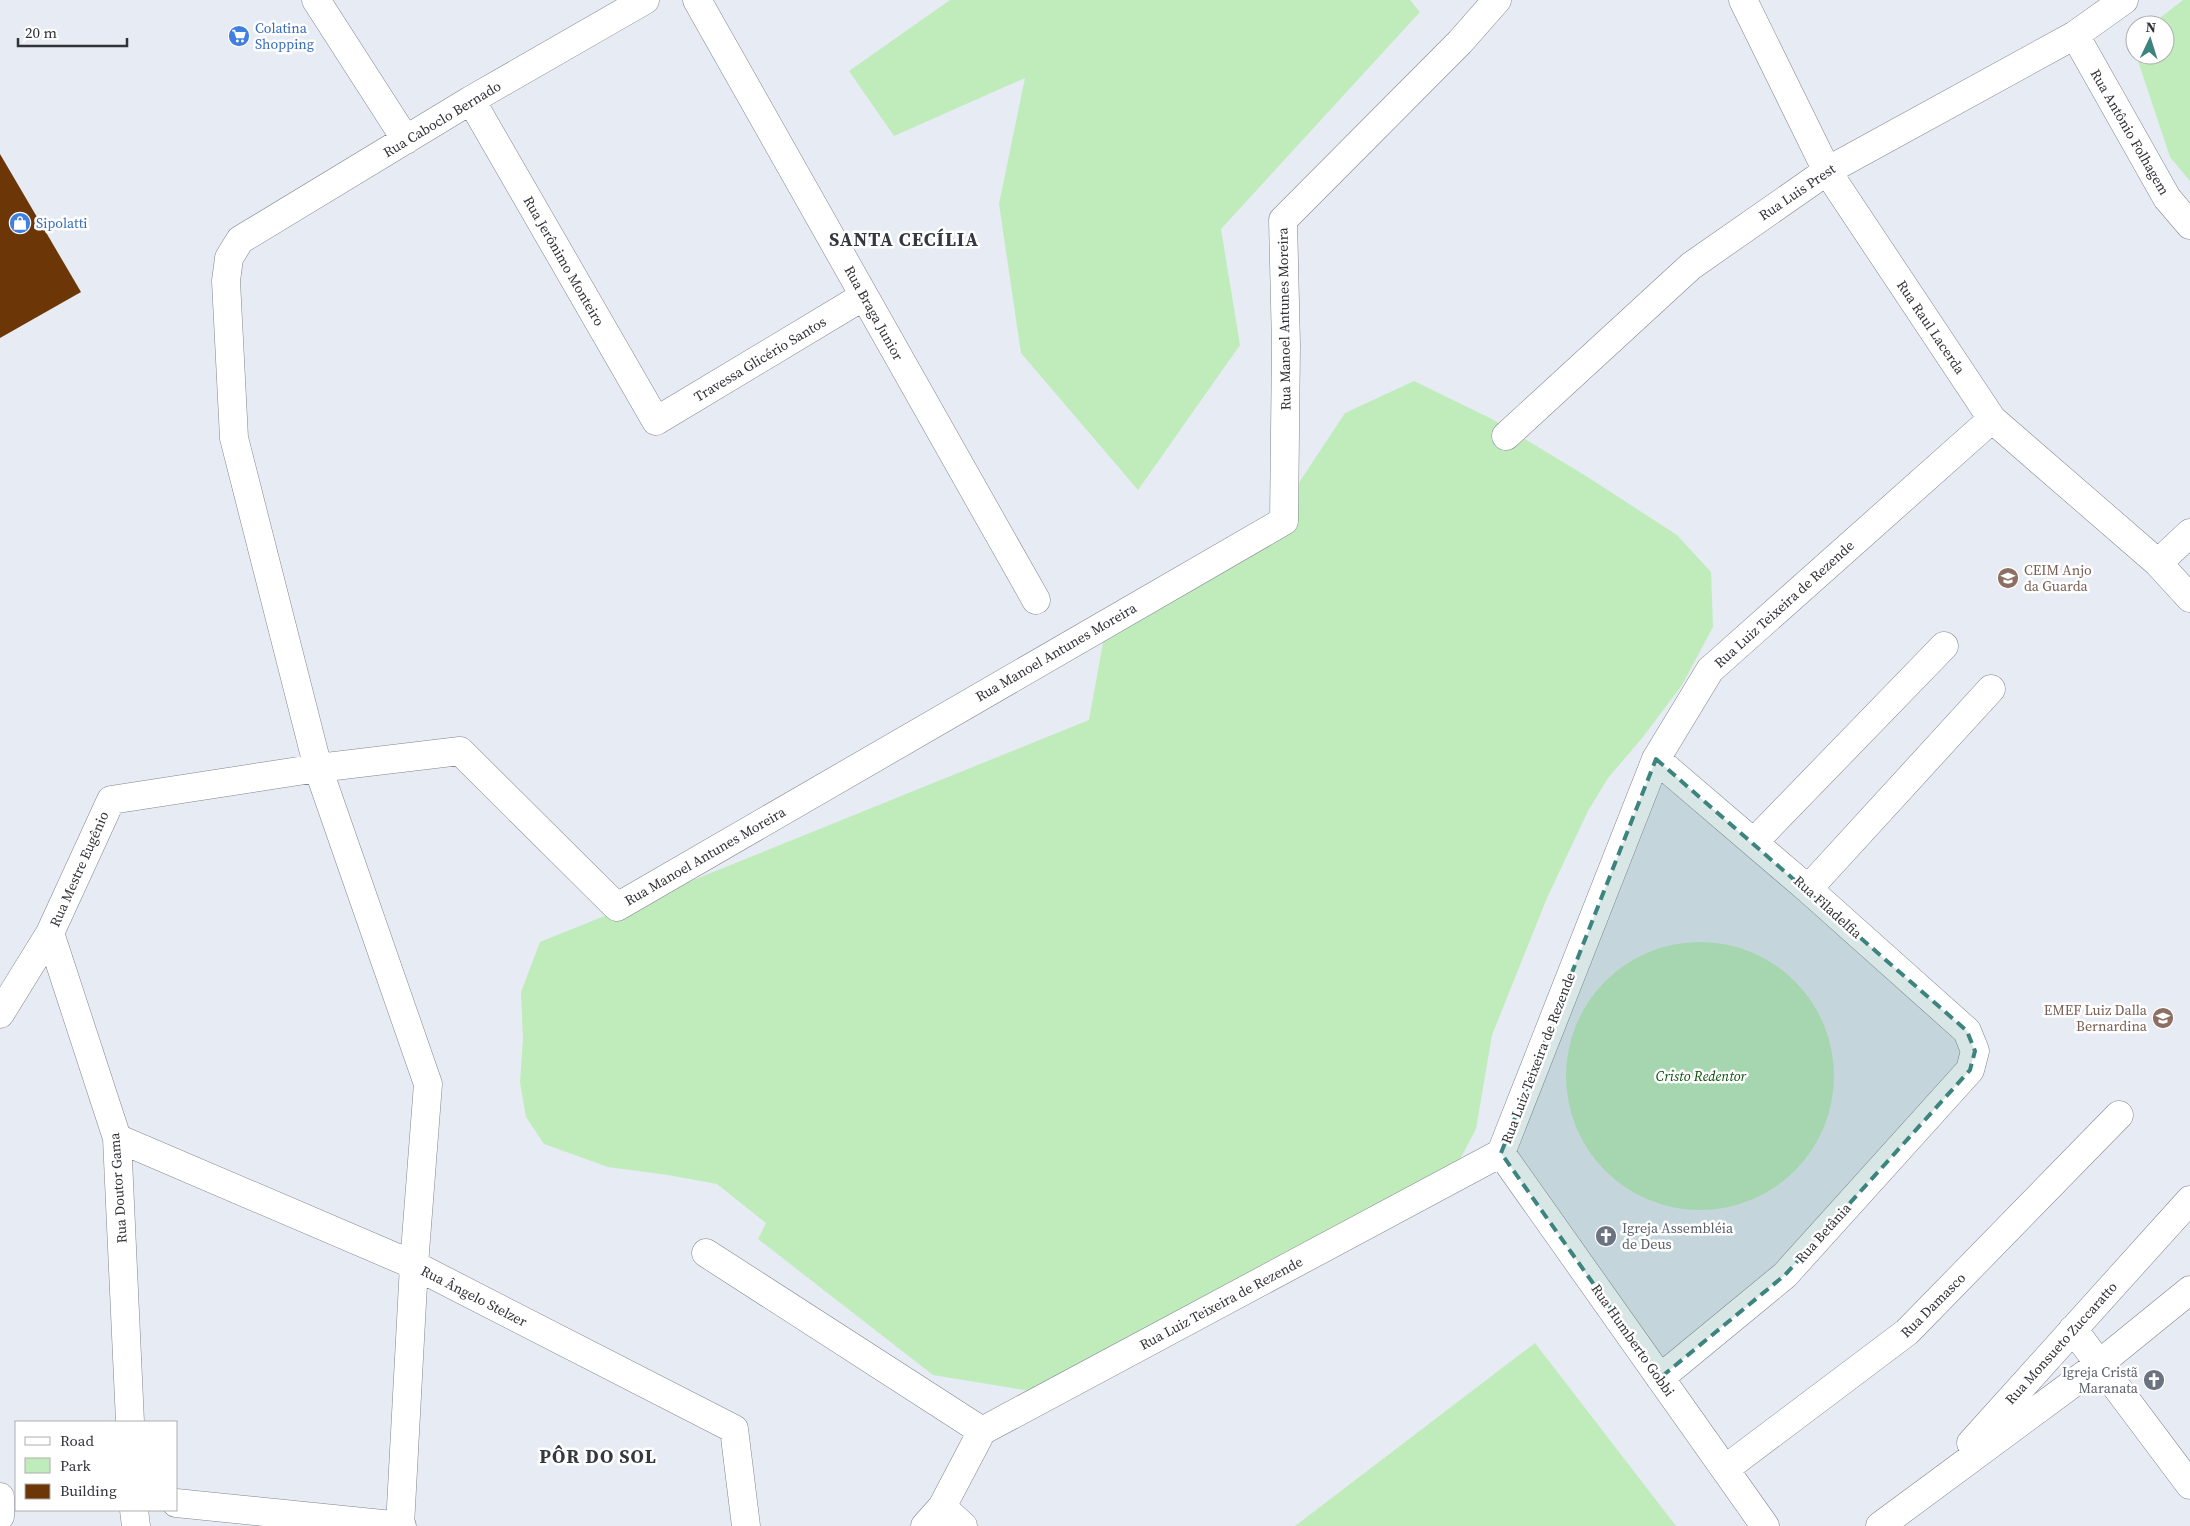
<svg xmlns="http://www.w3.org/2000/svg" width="2190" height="1526" font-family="'Source Serif 4',serif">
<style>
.green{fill:#c0ecbc}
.building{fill:#6d3606}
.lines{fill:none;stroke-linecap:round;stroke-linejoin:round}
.minor-casing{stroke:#82858e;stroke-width:29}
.minor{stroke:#fff;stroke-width:28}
.marked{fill:#3d847f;fill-opacity:0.2;stroke:#3d847f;stroke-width:4;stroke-dasharray:10 6;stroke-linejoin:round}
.labels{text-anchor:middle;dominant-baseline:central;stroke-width:5;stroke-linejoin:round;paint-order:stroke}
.shop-label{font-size:14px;fill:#366cbe;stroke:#fff;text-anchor:start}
.street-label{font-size:14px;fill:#323337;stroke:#fff}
.education-label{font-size:14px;fill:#785e54;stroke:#fff;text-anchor:start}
.park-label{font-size:14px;font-style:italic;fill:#084d06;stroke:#fff}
.worship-label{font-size:14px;fill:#5b616d;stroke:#fff;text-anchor:start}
.district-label{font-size:19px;font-weight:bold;letter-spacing:1px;fill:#35383f;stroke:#fff}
</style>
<rect width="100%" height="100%" fill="#e7ebf4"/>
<path class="green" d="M950 0H1410L1420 12 1221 229 1240 345 1138 490 1021 353 999 204 1025 78 894 136 849 71Z
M2183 0H2190V181L2170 157 2136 55H2165V25H2151Z
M1414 381 1492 419 1586 476 1677 535 1711 572 1713 627 1682 685 1643 737 1608 778 1588 811 1547 898 1492 1035 1476 1129 1442 1193 1042 1393 933 1375 758 1239 766 1223 717 1184 668 1175 608 1167 544 1144 526 1117 520 1082 523 1039 521 992 540 942 1089 720 1104 637 1216 576 1267 531 1345 413Z
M1566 1076a134 134 0 1 1 268 0a134 134 0 1 1-268 0Z
M1535 1343 1676 1526H1295Z"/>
<path class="building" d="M0 154 81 292 0 338Z"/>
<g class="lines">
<g class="minor-casing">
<path id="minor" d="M316 0 406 140
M697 0 1036 600
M1743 0 1827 171 1992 419 2158 563 2190 598
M2075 35 2167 198 2190 225
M471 100 656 421 864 296
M1506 436 1691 266 1827 171 2075 35 2124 0
M2158 563 2190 533
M1656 759 1808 889 1967 1031 1975 1051 1970 1070 1785 1275 1660 1378
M1754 842 1944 646
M1808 889 1991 689
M50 933 117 1138 130 1422
M0 1014 50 933 111 800 318 768 460 751 617 907 1284 521 1286 345 1283 220 1460 42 1497 0
M117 1138 414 1265 734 1429 746 1526
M1501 1153 1765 1526
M706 1253 982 1431
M2073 1329 2190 1485
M1971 1443 2190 1200
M1725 1469 1907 1332 2119 1115
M0 1497V1516
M176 1503 402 1526
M942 1507 963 1526
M134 1510 136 1526
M400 1526 414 1265 428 1084 318 768 234 438 226 281 229 258 240 240 471 100 645 0
M925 1526 942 1507 982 1431 1501 1153 1656 759 1710 670 1992 419
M1880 1526 2099 1364 2190 1290"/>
</g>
<use href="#minor" class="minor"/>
</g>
<path class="marked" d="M1656 759 1967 1031 1975 1051 1970 1070 1785 1275 1660 1378 1501 1153Z"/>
<defs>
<g id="supermarket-disc" transform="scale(1.125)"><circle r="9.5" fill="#3f7fe0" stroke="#fff"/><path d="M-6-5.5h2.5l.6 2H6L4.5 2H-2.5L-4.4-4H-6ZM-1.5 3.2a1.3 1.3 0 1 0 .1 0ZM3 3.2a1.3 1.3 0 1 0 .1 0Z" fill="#fff"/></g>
<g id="shop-disc" transform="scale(1.125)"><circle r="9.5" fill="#3f7fe0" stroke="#fff"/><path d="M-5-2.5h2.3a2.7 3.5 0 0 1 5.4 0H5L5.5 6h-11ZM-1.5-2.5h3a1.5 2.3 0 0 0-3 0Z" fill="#fff"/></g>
<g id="school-disc" transform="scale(1.125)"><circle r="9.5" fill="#8d6e63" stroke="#fff"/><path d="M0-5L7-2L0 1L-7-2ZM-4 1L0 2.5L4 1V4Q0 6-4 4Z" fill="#fff"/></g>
<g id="church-disc" transform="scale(1.125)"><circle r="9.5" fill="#6b7280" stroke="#fff"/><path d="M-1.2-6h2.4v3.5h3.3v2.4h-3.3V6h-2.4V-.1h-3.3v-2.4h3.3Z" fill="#fff"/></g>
</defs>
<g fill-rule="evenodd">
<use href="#supermarket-disc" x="239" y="36"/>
<use href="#shop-disc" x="20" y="223"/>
<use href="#school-disc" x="2008" y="578"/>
<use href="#school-disc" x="2163" y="1018"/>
<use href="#church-disc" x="1606" y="1236"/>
<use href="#church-disc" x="2154" y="1380"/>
</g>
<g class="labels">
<g class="shop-label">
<text x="255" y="28">Colatina<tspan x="255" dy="16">Shopping</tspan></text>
<text x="36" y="223">Sipolatti</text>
</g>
<g class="street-label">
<text transform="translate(442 119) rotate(-31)">Rua Caboclo Bernado</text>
<text transform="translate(2130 132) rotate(60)">Rua Antônio Folhagem</text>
<text transform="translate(1797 192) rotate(-34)">Rua Luis Prest</text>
<text transform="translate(564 261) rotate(60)">Rua Jerônimo Monteiro</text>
<text transform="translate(874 313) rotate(61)">Rua Braga Junior</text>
<text transform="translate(1284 319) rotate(-91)">Rua Manoel Antunes Moreira</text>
<text transform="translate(1931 327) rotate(56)">Rua Raul Lacerda</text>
<text transform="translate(760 359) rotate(-31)">Travessa Glicério Santos</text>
<text transform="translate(1784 604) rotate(-42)">Rua Luiz Teixeira de Rezende</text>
<text transform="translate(1056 652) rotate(-30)">Rua Manoel Antunes Moreira</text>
<text transform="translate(705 856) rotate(-30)">Rua Manoel Antunes Moreira</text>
<text transform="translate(79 869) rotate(-66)">Rua Mestre Eugênio</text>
<text transform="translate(1828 907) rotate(42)">Rua Filadelfia</text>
<text transform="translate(1538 1058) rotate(-69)">Rua Luiz Teixeira de Rezende</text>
<text transform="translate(118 1188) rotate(-94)">Rua Doutor Gama</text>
<text transform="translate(1823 1233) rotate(-48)">Rua Betânia</text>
<text transform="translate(474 1296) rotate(27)">Rua Ângelo Stelzer</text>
<text transform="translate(1221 1303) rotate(-28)">Rua Luiz Teixeira de Rezende</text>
<text transform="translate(1933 1305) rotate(-45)">Rua Damasco</text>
<text transform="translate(1633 1340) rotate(55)">Rua Humberto Gobbi</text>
<text transform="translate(2061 1343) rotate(-48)">Rua Monsueto Zuccaratto</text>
</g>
<g class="education-label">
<text x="2024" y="570">CEIM Anjo<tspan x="2024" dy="16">da Guarda</tspan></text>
<text x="2147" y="1010" text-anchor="end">EMEF Luiz Dalla<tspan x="2147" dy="16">Bernardina</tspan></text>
</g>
<g class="park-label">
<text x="1701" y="1076">Cristo Redentor</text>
</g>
<g class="worship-label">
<text x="1622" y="1228">Igreja Assembléia<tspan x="1622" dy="16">de Deus</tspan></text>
<text x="2138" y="1372" text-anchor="end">Igreja Cristã<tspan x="2138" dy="16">Maranata</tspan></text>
</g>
<g class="district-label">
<text x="904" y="239">SANTA CECÍLIA</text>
<text x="598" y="1456">PÔR DO SOL</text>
</g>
</g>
<rect x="15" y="1421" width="162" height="90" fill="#ffffff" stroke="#adadaf"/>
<rect x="25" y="1437" width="25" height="8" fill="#ffffff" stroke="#adadaf"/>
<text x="60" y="1446" font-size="15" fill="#323337">Road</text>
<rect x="25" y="1458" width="25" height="15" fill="#c0ecbc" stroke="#adadaf"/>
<text x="60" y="1471" font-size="15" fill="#323337">Park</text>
<rect x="25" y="1484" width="25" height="15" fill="#6d3606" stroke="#adadaf"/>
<text x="60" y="1496" font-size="15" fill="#323337">Building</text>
<g transform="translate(2150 40) rotate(4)"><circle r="24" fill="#ffffff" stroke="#adadaf"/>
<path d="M0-4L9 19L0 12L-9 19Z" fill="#3d847f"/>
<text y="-8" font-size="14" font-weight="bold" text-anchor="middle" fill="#323337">N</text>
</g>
<path d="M18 38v8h109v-8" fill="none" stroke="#323337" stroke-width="2.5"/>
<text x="25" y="38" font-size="15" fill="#323337" stroke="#ffffff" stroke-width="4" paint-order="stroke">20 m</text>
</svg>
